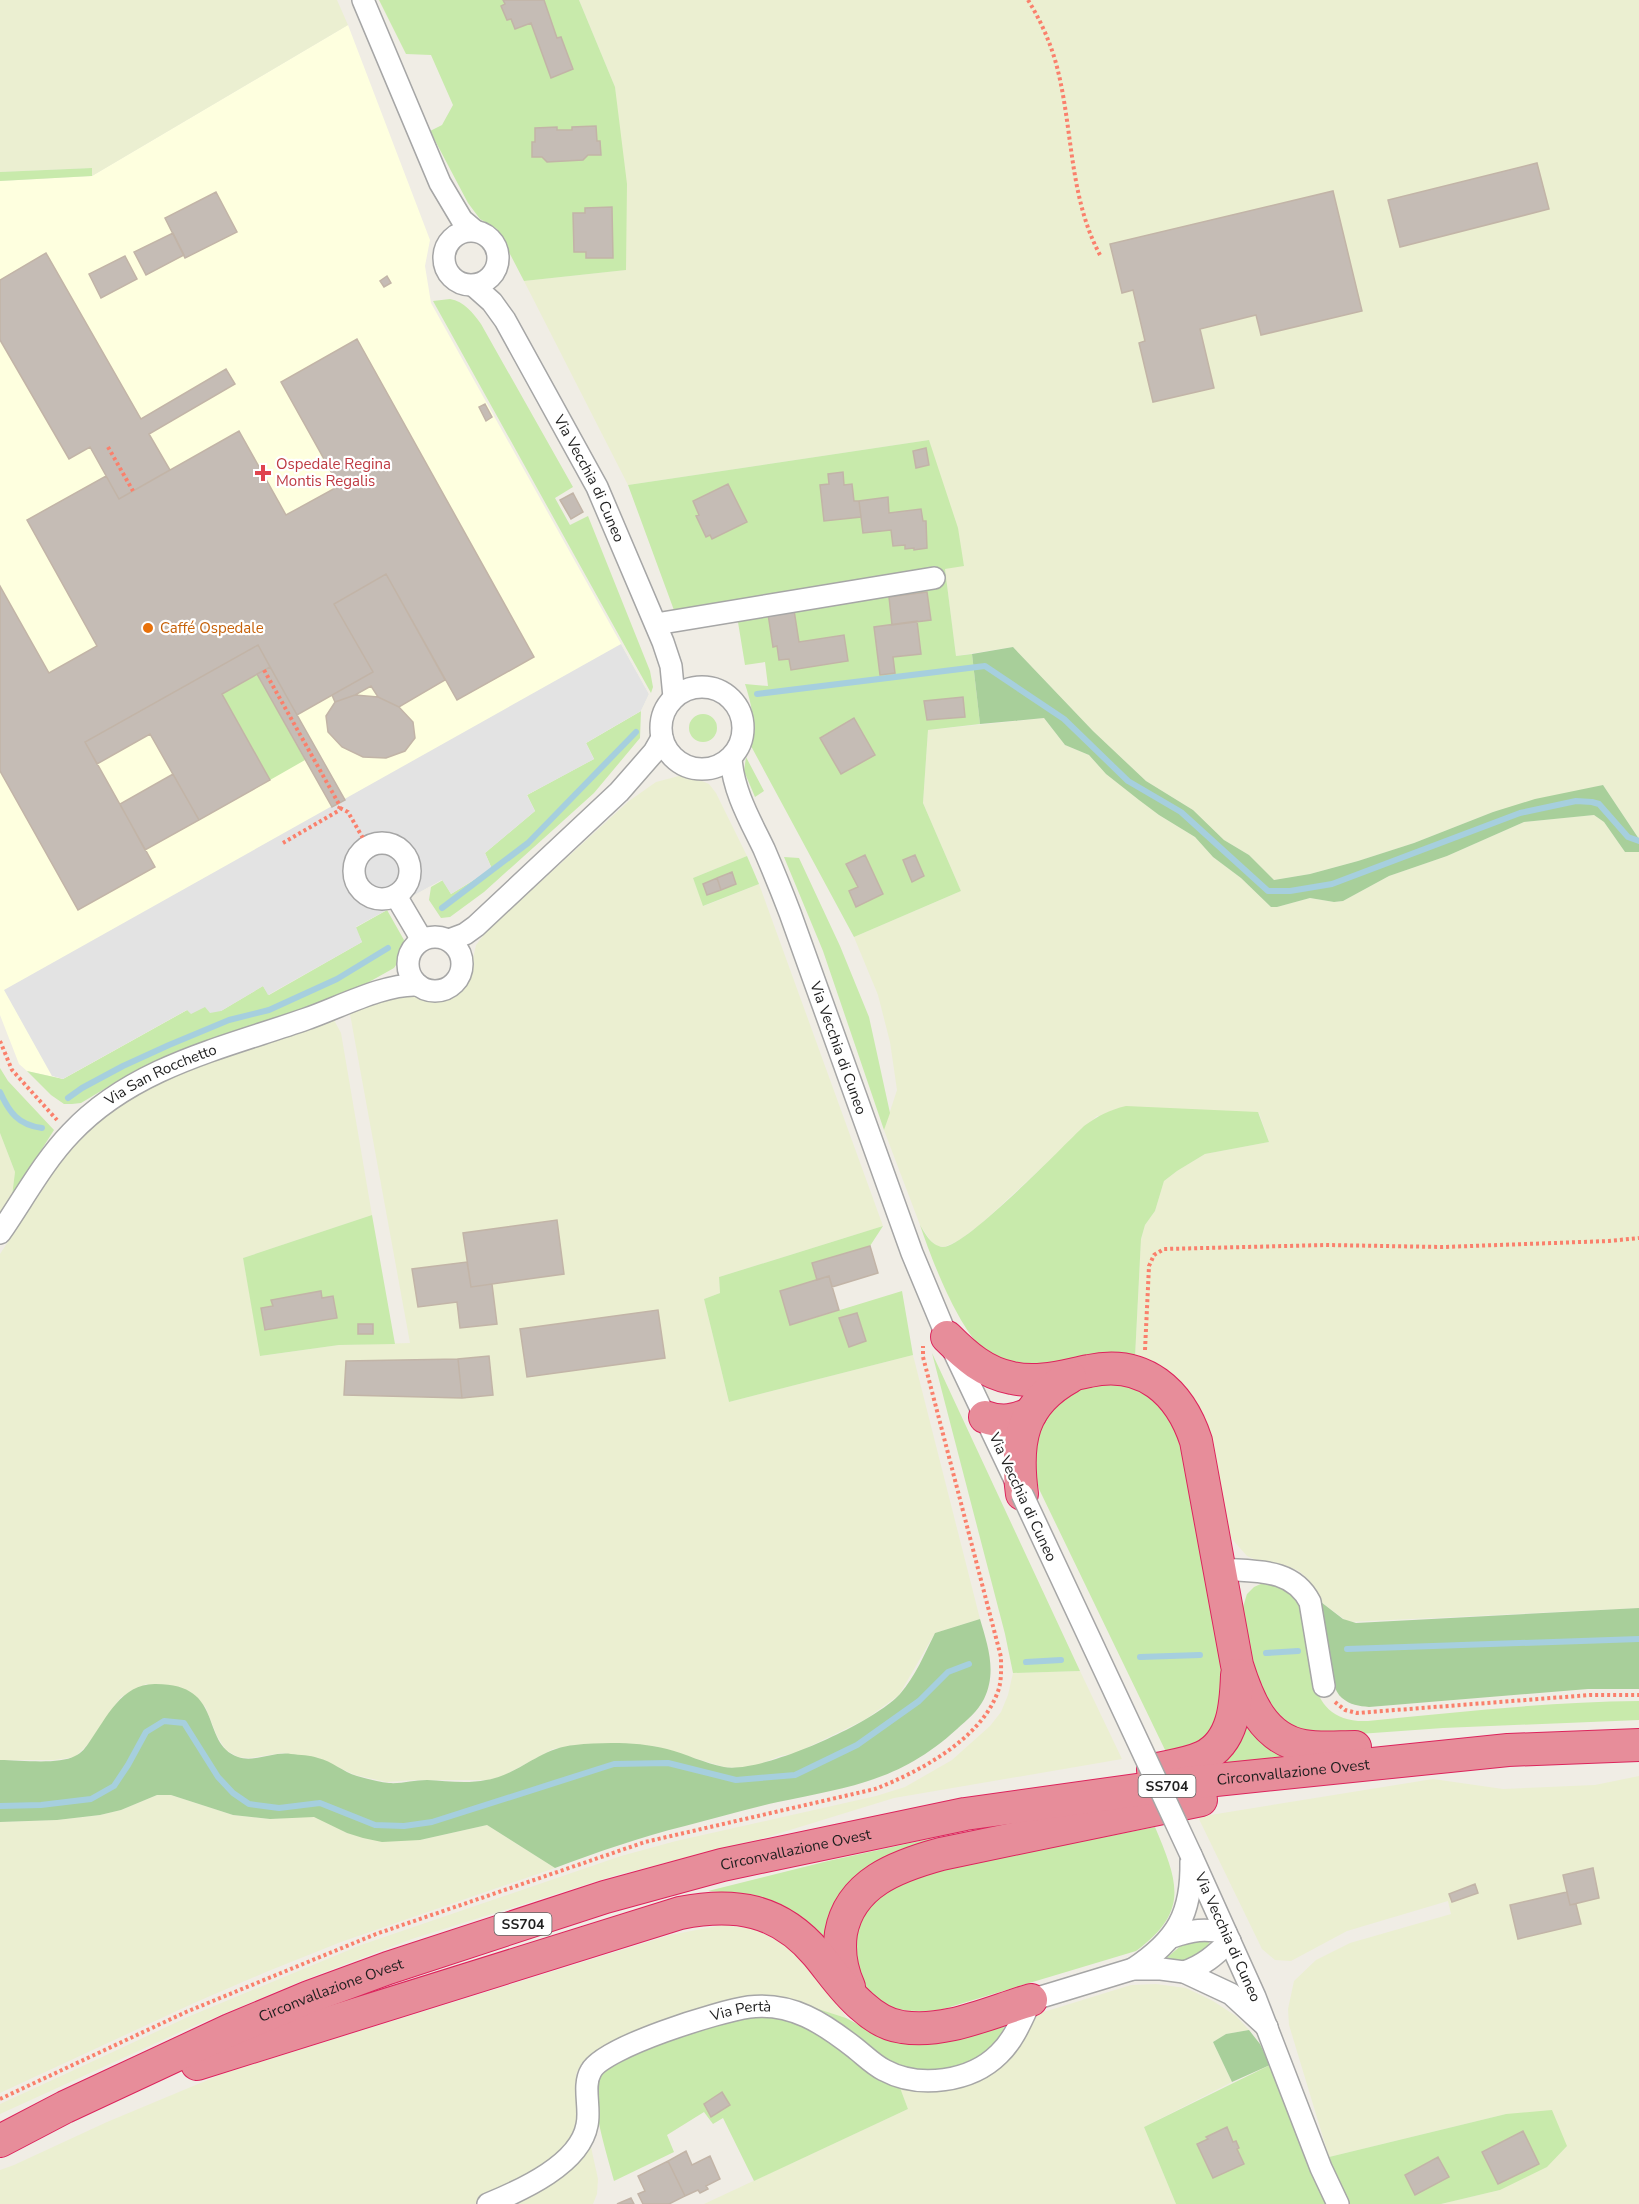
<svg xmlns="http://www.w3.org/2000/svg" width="1639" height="2204" font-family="'Nunito Sans',sans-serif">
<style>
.education{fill:#feffdf}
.farmland{fill:#ebefd1}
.grass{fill:#c8eaab}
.forest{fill:#a8cf9a}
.parking{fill:#e3e3e3}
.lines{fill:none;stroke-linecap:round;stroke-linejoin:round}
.stream{stroke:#a6cfde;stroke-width:6}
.building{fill:#c5bcb5;stroke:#c2b4a7;stroke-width:1.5}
.minor-casing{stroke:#a6a6a6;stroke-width:24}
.highway-casing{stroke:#dc245c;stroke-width:34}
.path{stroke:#fa806c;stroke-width:4;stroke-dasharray:3 3;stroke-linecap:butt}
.minor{stroke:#fff;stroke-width:21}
.highway{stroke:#e78d9a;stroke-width:32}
.minor-bridge-casing{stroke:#a6a6a6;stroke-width:24;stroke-linecap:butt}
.minor-bridge{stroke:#fff;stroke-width:21}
.health-dot{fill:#e0444e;stroke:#fff;stroke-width:2}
.food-dot{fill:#e8710a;stroke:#fff;stroke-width:2}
.labels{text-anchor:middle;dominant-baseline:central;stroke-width:4.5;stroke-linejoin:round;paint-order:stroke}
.shield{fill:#fff;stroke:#626262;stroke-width:1.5}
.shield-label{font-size:14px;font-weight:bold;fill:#1f1f1f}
.health-label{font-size:15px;fill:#be3a42;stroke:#fff;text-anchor:start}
.street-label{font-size:15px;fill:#1f1f1f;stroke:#fff}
.food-label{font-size:15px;fill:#c56008;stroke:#fff;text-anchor:start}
</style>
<rect width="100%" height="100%" fill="#f0ede5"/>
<path class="education" d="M348 25 430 240 425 266 431 303 649 694 641 711 586 743 442 880 356 927 63 1079 27 1071 19 1064 0 1015V181L92 176Z"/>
<path class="farmland" d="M0 0H337L348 25 92 176 91 168 0 172Z
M579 0H1639V839L1603 785 1493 812 1414 843 1358 861 1310 874 1274 880 1249 855 1224 840 1193 810 1146 781 1093 731 1013 647 956 656 945 569 964 565 929 440 628 485 524 281 625 270 615 87Z
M1044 718 1065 745 1089 755 1106 774 1159 815 1195 837 1213 857 1241 878 1271 907H1277L1310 898 1334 902 1343 901 1389 876 1447 856 1524 822 1594 815 1604 822 1625 852H1639V1608L1348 1622 1317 1599 1309 1580 1299 1571 1287 1566 1256 1560 1247 1556 1232 1539 1227 1530 1211 1440 1204 1418 1189 1395 1172 1375 1158 1366 1135 1357 1141 1239 1145 1225 1155 1211 1164 1181 1177 1171 1205 1154 1269 1142 1259 1113 1097 1116 981 1224 958 1241 944 1247 937 1246 931 1241 920 1225 884 1130 897 1090 890 1042 878 995 854 937 961 891 923 803 928 730Z
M679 776H690L709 784 716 793 747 856 693 878 704 906 759 884 883 1226 719 1277 720 1293 704 1299 729 1402 913 1355 980 1619 935 1633 899 1695 866 1719 796 1753 780 1756 758 1765 739 1768 724 1767 654 1746 576 1745 553 1749 503 1776 488 1780H415L387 1782 355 1775 318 1758 283 1753 249 1758 238 1757 226 1750 217 1736 205 1706 146 1684 121 1697 88 1744 75 1757 54 1760H0V1254L61 1161 76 1144 106 1115 122 1103 162 1079 326 1020H334L341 1033 372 1215 243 1258 261 1356 339 1345 410 1343 350 1014 356 1008 406 994 433 1000 455 993 469 976 476 945 486 932 629 801 656 782Z
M0 1133 15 1172 12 1196 0 1213Z
M1080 1671 1122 1759 894 1798 764 1838 613 1876 412 1939 314 1976 189 2028 0 2114V2104L74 2070 190 2016 361 1945 621 1856 676 1841 876 1796 905 1787 952 1760 990 1726 1001 1712 1008 1695 1013 1673Z
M1639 1776V2204H1441L1500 2190 1506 2114 1329 2157 1289 2025 1288 2009 1294 1981 1316 1960 1350 1943 1451 1914 1448 1901 1347 1931 1291 1961 1275 1960 1262 1949 1198 1817 1433 1779 1503 1789 1595 1785Z
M157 1795H171L233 1815 270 1819 314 1816 347 1833 420 1840 487 1825 555 1868 341 1942 266 1972 194 2003 0 2093V1822L57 1820 100 1815 121 1810Z
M723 1925 754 1929 793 1949 832 1995 846 2018 788 2000 593 2056 582 2063 576 2074 582 2106 573 2145 504 2192 475 2204H0V2170L14 2165 107 2122 222 2074 670 1935Z
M1156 1984 1186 1988 1213 2001 1236 2016 1249 2030 1226 2034 1213 2042 1232 2082 1144 2127 1176 2204H704L908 2109 899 2085 919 2089 1034 2015 1131 1985Z
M591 2147 598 2179 597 2194 593 2204H508Z"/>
<path class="grass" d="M379 0H579L615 87 627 184 626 270 524 281 497 229 480 219 468 203 430 131 442 125 453 105 431 55 406 54Z
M92 168V176L0 181V172Z
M450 299C464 301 473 313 481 324L573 487 555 498 570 525 588 516 650 671 653 687 651 693 433 301Z
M929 440 958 528 964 566 945 569 956 656 972 654 980 724 928 730 923 803 961 891 854 937 751 746C756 723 752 706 745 684L768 686 765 662 745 665 737 616 675 613 628 485Z
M257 674 305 760 270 780 222 694Z
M641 711 640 738 594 793 484 892 450 917 441 918 429 900 431 887 443 880 451 894 492 869 485 853 535 811 527 795 594 759 586 743Z
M689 728a14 14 0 1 1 28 0a14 14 0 1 1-28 0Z
M746 757 764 791 755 797 744 771Z
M747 856 759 884 703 906 693 878Z
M784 857 799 858 840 946 869 1017 890 1113 884 1130 823 951Z
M387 910 404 940 400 959 394 968 344 996 163 1059 136 1070 81 1103 72 1104H64L51 1095 27 1071 63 1079 187 1010 206 1006 221 1011 263 986 269 995 362 942 355 928Z
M0 1068 8 1081 54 1130 12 1196 15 1172 0 1133Z
M1126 1106 1258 1112 1269 1142 1205 1154 1177 1171 1164 1181 1155 1211 1145 1225 1141 1239 1135 1357C1100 1360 1043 1371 1010 1364 1002 1362 988 1354 982 1348 957 1325 931 1258 920 1225 925 1233 931 1246 943 1247 966 1247 1062 1147 1084 1126 1098 1116 1109 1110 1126 1106Z
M372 1215 395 1344 339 1345 260 1356 243 1258Z
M883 1226 870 1246 813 1263 817 1280 780 1291 791 1325 902 1291 913 1355 729 1402 704 1299 720 1293 719 1277Z
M932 1353 1080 1671 1013 1673 1005 1634Z
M1103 1382C1112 1383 1123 1384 1132 1387 1157 1394 1171 1420 1181 1442L1222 1674 1224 1704 1208 1741 1167 1754 1039 1489C1027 1451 1034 1412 1071 1390 1079 1385 1093 1384 1103 1382Z
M1263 1583 1287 1586C1291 1592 1297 1599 1299 1606 1314 1652 1300 1724 1368 1721 1458 1712 1548 1702 1639 1701V1720L1443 1728 1317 1737 1276 1720 1255 1673 1242 1610 1247 1594 1254 1587Z
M1245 1714 1289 1756 1214 1764Z
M1155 1827C1178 1882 1190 1911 1136 1951L940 2010C913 2013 880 2012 864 1986 857 1973 854 1954 850 1941L874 1895 927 1872Z
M934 1838 895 1856 829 1948 762 1899 732 1893 708 1891 828 1861Z
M1193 1940H1210C1204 1962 1183 1962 1164 1960L1183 1944Z
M815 2008 846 2018 874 2033 1006 2022 1001 2035 991 2050 974 2060 958 2067 920 2072 889 2064Z
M756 2014 796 2017 899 2085 908 2109 754 2181 723 2118 713 2124 704 2112 667 2135 674 2152 614 2181C608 2158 592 2109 596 2086 602 2052 724 2021 756 2014Z
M1270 2065 1328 2204H1176L1144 2127Z
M1552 2110 1567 2146 1547 2167 1500 2190 1441 2204H1348L1329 2157 1506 2114Z"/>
<path class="forest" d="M1013 647 1093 731 1146 781 1193 810 1224 840 1249 855 1274 880 1310 874 1358 861 1414 843 1493 812 1535 799 1603 785 1639 839V852H1625L1604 822 1594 815 1524 822 1447 856 1389 876 1343 901 1334 902 1310 898 1277 907H1271L1241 878 1213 857 1195 837 1159 815 1139 800 1106 774 1089 755 1065 745 1044 718 980 724 972 654Z
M1317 1599 1343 1619 1356 1623 1639 1608V1689H1588L1369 1707C1359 1706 1350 1705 1342 1698 1327 1686 1321 1621 1317 1599Z
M980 1619C988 1646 997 1672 984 1699 978 1711 967 1720 957 1729 900 1781 850 1787 778 1802 747 1809 716 1818 685 1826 640 1837 598 1852 555 1868L487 1825 420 1840 382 1842 363 1838 347 1833 314 1817 270 1819 233 1815 171 1795H157L121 1810 100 1815 57 1820 0 1822V1760C20 1760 58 1765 75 1756 82 1753 86 1747 90 1741 107 1717 122 1683 156 1684 226 1684 199 1743 238 1757 254 1763 274 1751 291 1754 300 1755 310 1755 318 1758 332 1761 343 1772 357 1776 367 1779 379 1782 389 1783 401 1784 414 1780 427 1780 446 1781 467 1784 486 1780 519 1775 539 1748 575 1745 604 1742 639 1742 667 1749 686 1754 704 1763 724 1767 761 1774 874 1723 900 1694 915 1677 925 1653 935 1633Z
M1249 2030 1260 2044 1270 2065 1232 2082 1213 2042 1226 2034Z"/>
<path class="parking" d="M621 644 649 694 641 711 586 743 594 759 527 795 535 811 485 853 492 869 451 894 442 880 356 927 362 942 268 995 263 986 221 1011 210 1013 205 1007 191 1014 187 1010 63 1079 52 1076 4 990Z"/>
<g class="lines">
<path class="stream" d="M757 694 985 666 1064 719 1128 781 1181 812 1268 891H1290L1332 884 1520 813 1576 801 1592 802 1599 804 1628 837 1639 841
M442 908 528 843 636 732
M0 1092C9 1112 18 1125 42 1128
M68 1098 82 1088 123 1066 169 1045 229 1020 269 1010 337 979 388 948
M1347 1649 1639 1639
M1266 1653 1298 1651
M1140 1657 1200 1655
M1026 1662 1061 1660
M0 1806 41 1805 91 1799 114 1786 128 1765 146 1732 164 1721 184 1723 218 1777 233 1793 249 1804 279 1808 320 1803 375 1825 404 1826 432 1822 614 1764 668 1763 736 1780 795 1775 857 1745 919 1701 948 1672 969 1664"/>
</g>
<path class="building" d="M503 0H544L557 38 561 37 573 69 551 78 531 23 515 29 511 19 507 20 501 6 505 4Z
M596 126 597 141H600L601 155H588L583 160 547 162 542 157H532V142H535V128L557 127V130H572V127Z
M1537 163 1549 209 1400 247 1388 200Z
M1333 191 1362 311 1261 335 1256 315 1200 329 1214 388 1153 402 1139 343 1145 341 1133 290 1122 293 1110 244Z
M216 192 237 232 185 258 165 218Z
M612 207 613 258H586V252H574L573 213H585V208Z
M173 233 184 255 146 275 134 252Z
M46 253 141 419 226 369 235 384 149 434 170 470 119 499 90 447 69 459 0 340V280Z
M125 256 137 279 101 298 89 274Z
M387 276 391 283 384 287 380 281Z
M357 339 534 657 457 700 386 574 334 604 373 672 297 715 258 645 85 742 155 867 78 910 0 771V586L49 673 97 646 27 520 106 476 119 499 239 431 286 515 339 486 281 382Z
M485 404 492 417 486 421 479 407Z
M926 448 929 465 916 468 913 451Z
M843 472 844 485 852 484 854 501H859L861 517 824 521 820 485 829 484 828 474Z
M728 484 747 522 712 539 710 535 706 537 696 516 699 515 693 501Z
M573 493 583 512 571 519 560 500Z
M888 497 889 513 921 509 923 521H926L927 548 914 550V548L905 549V545L893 546 891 530 863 533 859 501Z
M386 574 445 680 399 707 378 697 371 686 355 695 335 702 332 695 373 672 334 604Z
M927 592 931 620 892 625 889 597Z
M794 610 799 642 844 635 848 661 791 670 789 659 779 660 777 646 773 647 768 614Z
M917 621 921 654 893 657 895 673 880 675 874 627Z
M258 645 270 667 222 694 270 780 199 820 150 734 97 764 85 742Z
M270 667 345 800 332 807 257 674Z
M355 695 378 697 399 707 413 722 415 738 405 751 386 758 363 757 342 747 328 732 326 716 335 702Z
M963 697 965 717 927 720 924 701Z
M854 718 875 755 841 774 820 738Z
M173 774 199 820 145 850 120 804Z
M865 855 883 894 856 907 849 891 858 887 846 864Z
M915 855 924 876 912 882 903 860Z
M732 872 736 884 721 890 717 878Z
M717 878 721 890 707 895 703 884Z
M557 1220 564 1274 471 1287 463 1233Z
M870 1246 878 1273 832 1287 829 1276 817 1280 812 1263Z
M467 1262 471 1287 492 1284 497 1324 460 1328 457 1302 418 1307 412 1269Z
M829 1276 839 1310 790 1325 780 1291Z
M321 1291 322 1298 333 1296 337 1318 265 1330 261 1308 273 1306 271 1300Z
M658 1310 665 1358 527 1377 520 1329Z
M857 1313 866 1341 849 1347 839 1318Z
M358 1324H373V1334H358Z
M489 1356 493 1395 462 1398 458 1359Z
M458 1359 462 1398 344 1395 346 1361Z
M1593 1868 1599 1898 1570 1905 1563 1875Z
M1475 1884 1478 1893 1452 1902 1449 1894Z
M1567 1892 1570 1905 1576 1904 1581 1924 1518 1939 1510 1905Z
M722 2092 730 2105 711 2117 704 2104Z
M1227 2127 1233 2142 1236 2141 1239 2148 1237 2149 1244 2164 1213 2178 1197 2144 1208 2139 1206 2137Z
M1523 2131 1539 2164 1498 2184 1482 2152Z
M686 2151 692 2165 710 2156 720 2179 706 2186 708 2189 700 2193 698 2190 685 2196 668 2161Z
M1438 2157 1449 2177 1415 2195 1405 2175Z
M668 2161 685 2196 669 2204H643L638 2194 645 2191 638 2176Z
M631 2198 634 2204H617Z"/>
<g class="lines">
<g class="minor-casing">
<g id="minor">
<path d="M363 0 440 183 462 220 475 231"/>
<circle cx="471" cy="258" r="27"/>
<path id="s1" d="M474 286 492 302 505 320 597 487 663 642 671 666 674 697"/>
<path d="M656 624 934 578"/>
<circle cx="702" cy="728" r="41"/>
<path id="s2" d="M731 758C733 791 750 820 764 849 773 870 782 892 790 913L912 1253 947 1337 1016 1482"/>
<circle cx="382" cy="871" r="28"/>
<path d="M396 896 422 940"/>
<circle cx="435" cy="964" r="27"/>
<path d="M449 940 465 934 476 926 619 792 654 752 662 738"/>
<path id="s3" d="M0 1233C23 1200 43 1162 71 1133 133 1067 223 1048 306 1019 338 1008 385 983 418 985"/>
<path d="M1220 1569C1254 1572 1292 1567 1310 1602L1324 1686"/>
<path id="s4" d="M1191 1855 1255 1997 1321 2168 1338 2204"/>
<path d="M1172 1937C1192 1930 1205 1928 1226 1933"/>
<path d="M1133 1969C1177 1940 1192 1914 1191 1861"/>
<path d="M1184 1972C1203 1966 1215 1955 1230 1941"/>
<path id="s5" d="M488 2204C522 2190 580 2164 587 2125 591 2108 582 2086 591 2071 603 2047 720 2011 749 2007 792 2002 823 2023 855 2048 865 2056 874 2065 884 2070 919 2089 971 2082 999 2054 1014 2040 1022 2019 1031 2000L1133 1969H1161L1184 1972 1231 1994 1267 2027"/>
</g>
</g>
<g class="highway-casing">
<g id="highway">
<path d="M947 1337C966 1356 985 1373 1012 1378 1039 1384 1063 1376 1089 1371 1144 1359 1180 1392 1196 1441L1237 1665C1248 1700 1263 1739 1304 1746 1320 1749 1339 1747 1355 1747"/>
<path d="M985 1417C1002 1423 1015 1421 1031 1413"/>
<path d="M1022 1494C1015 1442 1021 1404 1070 1377"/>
<path d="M1153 1770C1170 1766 1188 1764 1203 1757 1234 1742 1236 1704 1237 1675"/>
<path d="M849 1987C841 1969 838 1953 841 1933 850 1883 897 1866 941 1854L1201 1800"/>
<path d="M197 2064 680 1913C735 1902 779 1909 817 1954 832 1972 844 1991 862 2006 873 2016 886 2025 902 2027 945 2034 990 2012 1031 2000"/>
<path id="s6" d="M0 2141 65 2107 230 2030 309 1997 388 1968 605 1897 722 1865 965 1814 1187 1783 1508 1750 1639 1745"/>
</g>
</g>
<path class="path" d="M1028 0C1041 21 1051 44 1057 67 1073 129 1069 197 1100 255
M108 447 133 491
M264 670 340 806 338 811 283 843
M340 808 348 812 368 847
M0 1041 12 1070 57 1120
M1145 1350 1149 1266 1154 1255 1164 1249 1326 1245 1443 1247 1609 1241 1639 1238
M1335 1702 1345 1710 1357 1713 1590 1695H1639
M0 2099 186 2012 376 1934 645 1842 875 1789C919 1772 979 1740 997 1694 1002 1682 1001 1670 1001 1657L923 1357V1346"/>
<use href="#minor" class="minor"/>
<use href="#highway" class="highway"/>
<g class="minor-bridge-casing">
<path id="minor-bridge" d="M1022 1494 1191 1855"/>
</g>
<use href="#minor-bridge" class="minor-bridge"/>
</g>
<path class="health-dot" d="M260 464h6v6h6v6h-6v6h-6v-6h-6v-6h6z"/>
<circle class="food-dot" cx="148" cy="628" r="6"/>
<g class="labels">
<g class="shield">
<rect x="1138.5" y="1775" width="57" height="22" rx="4.5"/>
<rect x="494.5" y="1913" width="57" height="22" rx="4.5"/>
</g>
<g class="shield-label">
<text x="1167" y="1786">SS704</text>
<text x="523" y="1924">SS704</text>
</g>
<g class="health-label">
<text x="276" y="464">Ospedale Regina<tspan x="276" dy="17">Montis Regalis</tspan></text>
</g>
<g class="street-label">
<text stroke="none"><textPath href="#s1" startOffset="226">Via Vecchia di Cuneo</textPath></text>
<text stroke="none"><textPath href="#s2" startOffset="310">Via Vecchia di Cuneo</textPath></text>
<text stroke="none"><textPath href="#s3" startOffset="231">Via San Rocchetto</textPath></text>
<text transform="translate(1023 1497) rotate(65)">Via Vecchia di Cuneo</text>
<text stroke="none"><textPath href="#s6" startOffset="1354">Circonvallazione Ovest</textPath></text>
<text stroke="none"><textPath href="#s6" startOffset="850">Circonvallazione Ovest</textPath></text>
<text stroke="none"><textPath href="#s4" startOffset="90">Via Vecchia di Cuneo</textPath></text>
<text stroke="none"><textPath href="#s6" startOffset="364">Circonvallazione Ovest</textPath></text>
<text stroke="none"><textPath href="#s5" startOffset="350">Via Pertà</textPath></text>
</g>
<g class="food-label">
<text x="160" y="628">Caffé Ospedale</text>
</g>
</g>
</svg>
